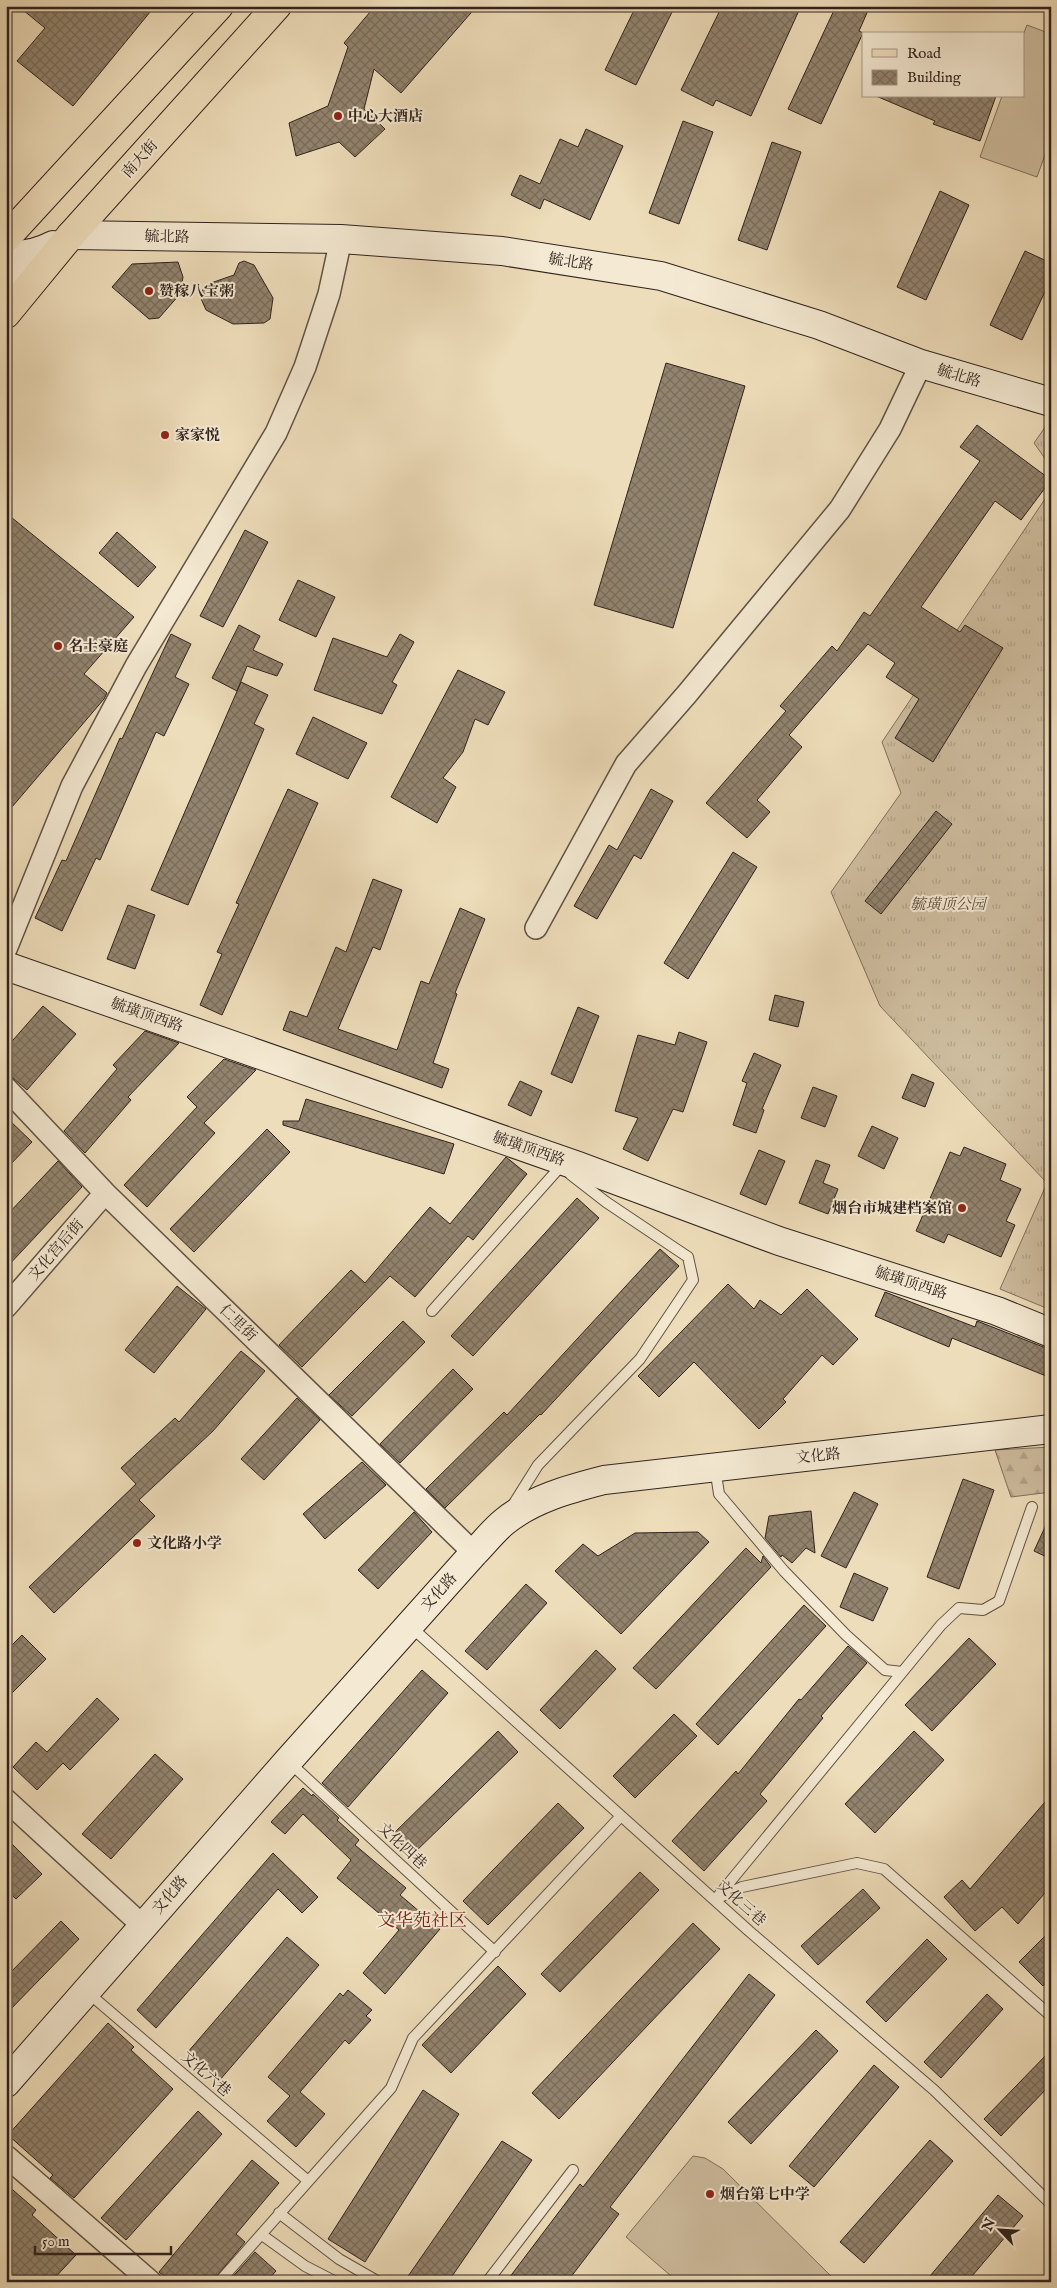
<svg xmlns="http://www.w3.org/2000/svg" width="1057" height="2288" font-family="'IM FELL English','Noto Serif SC',serif">
<style>
.grass{fill:url(#grass-tufts);stroke:#7f705e}
.forest{fill:url(#forest-firs);stroke:#7f705e}
.pitch{fill:#cebd9f;stroke:#7f705e}
.building{fill:url(#building-cross-hatch);stroke:#30231e}
.lines{fill:none;stroke-linecap:round;stroke-linejoin:round}
.lane-casing{stroke:#605245;stroke-width:12}
.street-casing{stroke:#605245;stroke-width:24}
.secondary-casing{stroke:#30231e;stroke-width:30}
.primary-casing{stroke:#30231e;stroke-width:30}
.lane{stroke:#f4e9d2;stroke-width:10}
.street{stroke:#f4e9d2;stroke-width:21}
.secondary{stroke:#f4e9d2;stroke-width:28}
.primary{stroke:#eeddba;stroke-width:28}
.poi-dot{fill:#8f2418;stroke:#f4e9d2;stroke-width:2}
.labels{text-anchor:middle;dominant-baseline:central;stroke-width:4;stroke-linejoin:round;paint-order:stroke}
.poi-label{font-size:15px;font-weight:bold;fill:#30231e;stroke:#f4e9d2;text-anchor:start}
.street-label{font-size:15px;fill:#30231e;stroke:#f4e9d2}
.park-label{font-size:15px;font-style:italic;fill:#584a3e;stroke:#f4e9d2}
.quarter-label{font-size:18px;fill:#7a1f14;stroke:#f4e9d2}
</style>
<defs>
<pattern id="grass-tufts" width="24" height="20" patternUnits="userSpaceOnUse" patternTransform="scale(1.25)"><rect width="24" height="20" fill="#cebd9f"/><path d="M3 7l-1-3M5 7V3M7 7l1-3M15 17l-1-3M17 17v-4M19 17l1-3" fill="none" stroke="#b1a288"/></pattern>
<pattern id="forest-firs" width="22" height="20" patternUnits="userSpaceOnUse" patternTransform="scale(1.25)"><rect width="22" height="20" fill="#cebd9f"/><path d="M5 1l3.5 6h-7zM16 11l3.5 6h-7z" fill="#b1a288"/></pattern>
<pattern id="building-cross-hatch" width="8" height="8" patternUnits="userSpaceOnUse" patternTransform="scale(1.25)"><rect width="8" height="8" fill="#93846f"/><path d="M0 0l8 8M0 8l8-8" fill="none" stroke="#786c5b"/></pattern>
</defs>
<rect width="100%" height="100%" fill="#eeddba"/>
<filter id="stains"><feTurbulence type="fractalNoise" baseFrequency=".004" numOctaves="4"/><feColorMatrix values="0 0 0 0 .2 0 0 0 0 .09 0 0 0 0 .02 0 0 0 .5 -.17"/></filter>
<radialGradient id="worn" r=".72"><stop offset=".6" stop-color="#630" stop-opacity="0"/><stop offset="1" stop-color="#630" stop-opacity=".3"/></radialGradient>
<path class="grass" d="M1048 423 1051 424V467L1034 443Z
M1051 490V1310L1000 1289 1047 1183 880 1006 831 892 901 793 882 742Z"/>
<path class="forest" d="M1051 1447V1492L1011 1497 995 1450Z"/>
<path class="pitch" d="M1027 25 1051 34V138L1037 177 980 157 1002 96H1023V35Z
M693 2156 705 2158 723 2169 837 2282H678L626 2237Z"/>
<path class="building" d="M18 6H155L73 106 17 61 45 28Z
M375 6H477L401 93 374 69 364 109 385 129 355 157 339 142 296 156 289 123 328 106 348 47 344 43Z
M636 6H675L636 85 605 70Z
M722 6H801L751 116 716 100 713 106 681 90Z
M836 6H870L859 31 863 33 821 124 788 109Z
M876 96H996L980 141 933 124 935 121Z
M683 121 713 132 679 224 649 213Z
M586 129 623 146 590 220 544 199 540 209 511 195 520 175 540 184 560 139 578 147Z
M772 142 801 152 767 250 738 240Z
M940 191 969 205 926 300 897 287Z
M1025 251 1051 263V279L1022 340 990 325Z
M244 261 254 265 273 298 270 319 264 323 233 324 206 310 199 294 208 284 234 275 239 263Z
M178 262 183 277 180 294 159 318 149 319 112 287 132 264Z
M666 363 745 386 673 628 594 605Z
M977 425 1051 480 1021 520 995 501 921 607 960 632 965 625 1003 648 933 762 895 738 919 699 886 677 895 663 868 644 789 735 802 747 757 800 770 812 747 838 706 803 786 711 780 706 832 646 837 651 864 612 870 616 980 461 960 447Z
M6 513 134 617 84 674 107 693 104 699 6 814Z
M245 530 268 542 223 627 200 616Z
M117 532 156 567 138 587 99 553Z
M298 580 335 597 316 637 279 620Z
M239 625 260 636 253 650 283 664 277 676 247 666 237 691 212 678Z
M171 634 191 644 175 677 189 684 164 736 156 732 100 860 96 858 62 931 35 918 62 860 66 861 120 738 122 739Z
M400 634 414 642 392 682 397 685 382 714 314 690 333 638 387 657Z
M458 670 505 692 488 725 475 719 463 752 443 778 456 787 437 823 391 797Z
M241 682 268 695 254 724 264 729 188 905 151 890Z
M313 717 367 743 348 779 296 754Z
M288 789 318 803 222 1015 200 1005 222 954 217 952 239 904 236 903Z
M651 789 673 801 641 859 634 855 597 919 574 906 609 845 617 850Z
M936 811 952 824 881 914 865 901Z
M733 852 757 867 688 979 664 963Z
M373 879 402 890 380 950 373 947 338 1029 397 1050 421 981 429 984 460 908 485 919 455 993 457 994 433 1063 449 1069 442 1088 283 1030 290 1011 307 1017 336 947 346 952Z
M128 905 155 915 135 969 107 959Z
M775 995 804 1002 798 1027 769 1020Z
M43 1006 76 1034 27 1090 6 1072V1048Z
M578 1007 599 1016 572 1083 551 1074Z
M145 1031 179 1043 128 1097 131 1100 85 1153 64 1131 117 1069 113 1065Z
M679 1032 707 1042 683 1112 673 1109 648 1161 623 1149 638 1118 615 1111 638 1035 675 1045Z
M754 1053 781 1065 762 1109 764 1110 756 1133 733 1125 747 1083 742 1081Z
M224 1059 256 1070 204 1123 215 1133 147 1207 124 1185 197 1107 187 1097Z
M912 1074 934 1083 925 1107 902 1098Z
M520 1081 542 1091 531 1116 508 1105Z
M813 1087 837 1096 825 1127 801 1118Z
M306 1099 454 1144 444 1174 283 1125V1121H299Z
M6 1117 32 1142 6 1169Z
M872 1126 898 1138 884 1169 858 1156Z
M267 1129 290 1152 194 1252 170 1229Z
M964 1147 1006 1164 1000 1180 1021 1189 1006 1221 1015 1225 1001 1257 948 1234 944 1243 916 1231 950 1152 960 1156Z
M759 1150 785 1161 766 1205 740 1194Z
M506 1157 527 1174 473 1240 468 1236 415 1297 390 1276 302 1367 279 1345 351 1270 365 1283 430 1207 450 1224Z
M816 1160 830 1165 823 1183 838 1189 828 1214 799 1203Z
M58 1161 82 1187 6 1268V1216Z
M577 1198 599 1218 473 1356 451 1336Z
M660 1249 679 1266 541 1415 540 1414 445 1508 426 1489 504 1412 507 1415Z
M728 1284 754 1309 760 1300 781 1315 807 1289 858 1339 833 1365 822 1355 783 1399 786 1402 759 1429 694 1362 659 1397 638 1376Z
M177 1286 206 1309 154 1373 125 1350Z
M885 1292 975 1327 977 1321 1051 1350V1378L952 1338 949 1347 875 1316Z
M403 1321 425 1342 352 1416 329 1395Z
M241 1351 265 1371 213 1431 139 1500 155 1516 54 1613 29 1587 136 1484 121 1468 175 1418 179 1422Z
M453 1369 473 1389 400 1463 380 1444Z
M297 1398 320 1420 264 1480 241 1459Z
M362 1462 386 1485 325 1539 303 1514Z
M963 1479 994 1490 959 1589 927 1577Z
M854 1492 878 1504 846 1568 821 1556Z
M811 1511 815 1553 806 1548 792 1563 782 1555 781 1557 765 1538 769 1516Z
M414 1512 432 1532 378 1589 358 1570Z
M1051 1514V1559L1034 1551Z
M698 1532 709 1542 621 1634 555 1571 583 1544 598 1556 635 1533Z
M746 1548 761 1563 763 1556 771 1567 656 1689 633 1668Z
M854 1573 888 1588 873 1621 840 1607Z
M526 1584 547 1603 487 1670 465 1651Z
M804 1605 826 1626 718 1745 696 1724Z
M22 1635 46 1659 6 1699V1651Z
M969 1638 996 1664 932 1731 905 1705Z
M848 1646 867 1663 821 1716 823 1718 760 1794 767 1801 704 1871 672 1841 736 1771 738 1774 799 1699 801 1700Z
M596 1650 616 1669 560 1729 540 1710Z
M422 1670 448 1693 348 1807 322 1783Z
M97 1698 119 1719 70 1770 63 1763 37 1790 13 1767 36 1742 47 1752Z
M674 1714 697 1736 635 1798 613 1776Z
M498 1731 518 1752 412 1855 392 1835Z
M914 1731 944 1760 875 1833 845 1804Z
M155 1754 183 1779 111 1859 82 1834Z
M303 1788 312 1796 313 1794 339 1818 337 1820 359 1840 355 1845 406 1888 400 1895 440 1929 385 1994 363 1973 399 1930 337 1878 351 1860 303 1814 285 1834 271 1822Z
M1051 1795V1886L1018 1924 1002 1907 975 1931 944 1897 962 1880 970 1889Z
M558 1803 584 1828 488 1925 463 1901Z
M6 1838 42 1874 16 1899 6 1890Z
M273 1853 318 1897 302 1913 278 1889 156 2028 137 2010Z
M640 1872 659 1890 560 1992 541 1974Z
M863 1889 880 1908 818 1965 801 1946Z
M61 1921 79 1939 6 2014V1977Z
M693 1923 720 1949 559 2119 532 2093Z
M1051 1930V1978L1043 1986 1019 1962Z
M287 1937 319 1965 219 2081 187 2053Z
M927 1939 947 1959 886 2022 866 2002Z
M498 1966 526 1994 451 2073 422 2045Z
M749 1974 775 1995 610 2207 619 2214 567 2282H506L580 2184 583 2187Z
M348 1990 372 2010 366 2016 371 2020 349 2044 345 2040 300 2092 325 2114 296 2147 267 2121 290 2096 268 2077 340 1993 343 1996Z
M987 1994 1003 2009 941 2078 924 2062Z
M108 2023 134 2047 131 2050 173 2089 74 2198 50 2178 53 2175 8 2135Z
M816 2030 838 2051 751 2144 728 2122Z
M1051 2050V2084L1001 2136 984 2119Z
M874 2065 899 2087 814 2187 789 2166Z
M423 2090 459 2114 365 2262 328 2239Z
M198 2111 222 2134 126 2240 101 2218Z
M930 2140 953 2161 864 2263 840 2242Z
M502 2141 532 2160 448 2282H404Z
M252 2160 279 2183 236 2234 245 2242 212 2282H171L159 2272Z
M6 2184 36 2210 32 2215 76 2255 51 2282H6Z
M998 2195 1023 2216 967 2282H925Z
M255 2252 276 2271 266 2282H228Z"/>
<g class="lines">
<g class="lane-casing">
<path id="lane" d="M432 1311 561 1166
M715 1467 719 1494 784 1571 846 1635 885 1670 902 1672
M511 1508 538 1465 640 1359 693 1280 688 1257 606 1202 570 1174
M410 1626 749 1931 934 2090 1051 2204
M289 1762 495 1952
M718 1898 742 1887 857 1863 884 1869 1051 2016
M715 1900 941 1625 959 1608 983 1610 999 1601 1032 1507
M86 1991 307 2180
M279 2213 339 2259 379 2282
M262 2235 305 2266 336 2282
M219 2282 391 2088 413 2038 621 1816
M487 2282 573 2170"/>
</g>
<g class="street-casing">
<path id="street" d="M536 928 626 764 687 694 840 509 890 429 921 364
M6 949 72 786 136 666 276 433 305 367 329 294 341 239
M6 1088 105 1193 474 1553
M6 1307 105 1193
M6 1800 143 1926
M6 2156 151 2282"/>
</g>
<g class="secondary-casing">
<path id="secondary" d="M71 235 341 239 502 251 661 276 819 325 921 364 1051 402
M6 254C23 256 38 253 53 245
M6 284 23 277 46 257
M6 966 578 1166 779 1241 997 1311 1051 1333
M6 2083 288 1761 474 1553C484 1543 493 1531 504 1522 532 1499 569 1489 604 1480L1051 1429"/>
</g>
<g class="primary-casing">
<path id="primary" d="M6 238 219 6
M6 314 71 235 277 6"/>
</g>
<use href="#lane" class="lane"/>
<use href="#street" class="street"/>
<use href="#secondary" class="secondary"/>
<use href="#primary" class="primary"/>
</g>
<g class="poi-dot">
<circle cx="338" cy="116" r="5"/>
<circle cx="149" cy="291" r="5"/>
<circle cx="165" cy="435" r="5"/>
<circle cx="58" cy="646" r="5"/>
<circle cx="962" cy="1208" r="5"/>
<circle cx="137" cy="1543" r="5"/>
<circle cx="710" cy="2194" r="5"/>
</g>
<g class="labels">
<g class="poi-label">
<text x="348" y="116">中心大酒店</text>
<text x="159" y="291">赞稼八宝粥</text>
<text x="175" y="435">家家悦</text>
<text x="68" y="646">名士豪庭</text>
<text x="952" y="1208" text-anchor="end">烟台市城建档案馆</text>
<text x="147" y="1543">文化路小学</text>
<text x="720" y="2194">烟台第七中学</text>
</g>
<g class="street-label">
<text transform="translate(140 159) rotate(-48)">南大街</text>
<text transform="translate(167 237) rotate(1)">毓北路</text>
<text transform="translate(571 262) rotate(9)">毓北路</text>
<text transform="translate(959 376) rotate(17)">毓北路</text>
<text transform="translate(147 1015) rotate(19)">毓璜顶西路</text>
<text transform="translate(529 1149) rotate(19)">毓璜顶西路</text>
<text transform="translate(56 1250) rotate(-49)">文化宫后街</text>
<text transform="translate(911 1283) rotate(18)">毓璜顶西路</text>
<text transform="translate(238 1323) rotate(44)">仁里街</text>
<text transform="translate(818 1456) rotate(-6)">文化路</text>
<text transform="translate(439 1592) rotate(-48)">文化路</text>
<text transform="translate(402 1846) rotate(43)">文化四巷</text>
<text transform="translate(170 1895) rotate(-49)">文化路</text>
<text transform="translate(741 1903) rotate(42)">文化三巷</text>
<text transform="translate(206 2074) rotate(41)">文化六巷</text>
</g>
<g class="park-label">
<text x="948" y="904">毓璜顶公园</text>
</g>
<g class="quarter-label">
<text x="422" y="1921">文华苑社区</text>
</g>
</g>
<rect width="1057" height="2288" fill="none" stroke="#eeddba" stroke-width="25"/>
<rect x="8" y="8" width="1042" height="2273" fill="none" stroke="#30231e" stroke-width="2.5"/>
<rect x="12" y="12" width="1032" height="2263" fill="none" stroke="#30231e"/>
<rect x="862" y="32" width="162" height="65" fill="#f4e9d2" stroke="#a69a8a"/>
<rect x="872" y="49" width="25" height="8" fill="#eeddba" stroke="#a69a8a"/>
<text x="907" y="58" font-size="15" fill="#30231e">Road</text>
<rect x="872" y="70" width="25" height="15" fill="url(#building-cross-hatch)" stroke="#a69a8a"/>
<text x="907" y="82" font-size="15" fill="#30231e">Building</text>
<g transform="translate(1000 2230) rotate(295)" stroke="#f4e9d2" stroke-width="4" paint-order="stroke">
<path d="M0-4L9 19L0 12L-9 19Z" fill="#30231e"/>
<text y="-8" font-size="14" font-weight="bold" text-anchor="middle" fill="#30231e">N</text>
</g>
<path d="M35 2246v8h136v-8" fill="none" stroke="#30231e" stroke-width="2.5"/>
<text x="42" y="2246" font-size="15" fill="#30231e" stroke="#f4e9d2" stroke-width="4" paint-order="stroke">50 m</text>
<rect width="100%" height="100%" filter="url(#stains)"/>
<rect width="100%" height="100%" fill="url(#worn)"/>
</svg>
